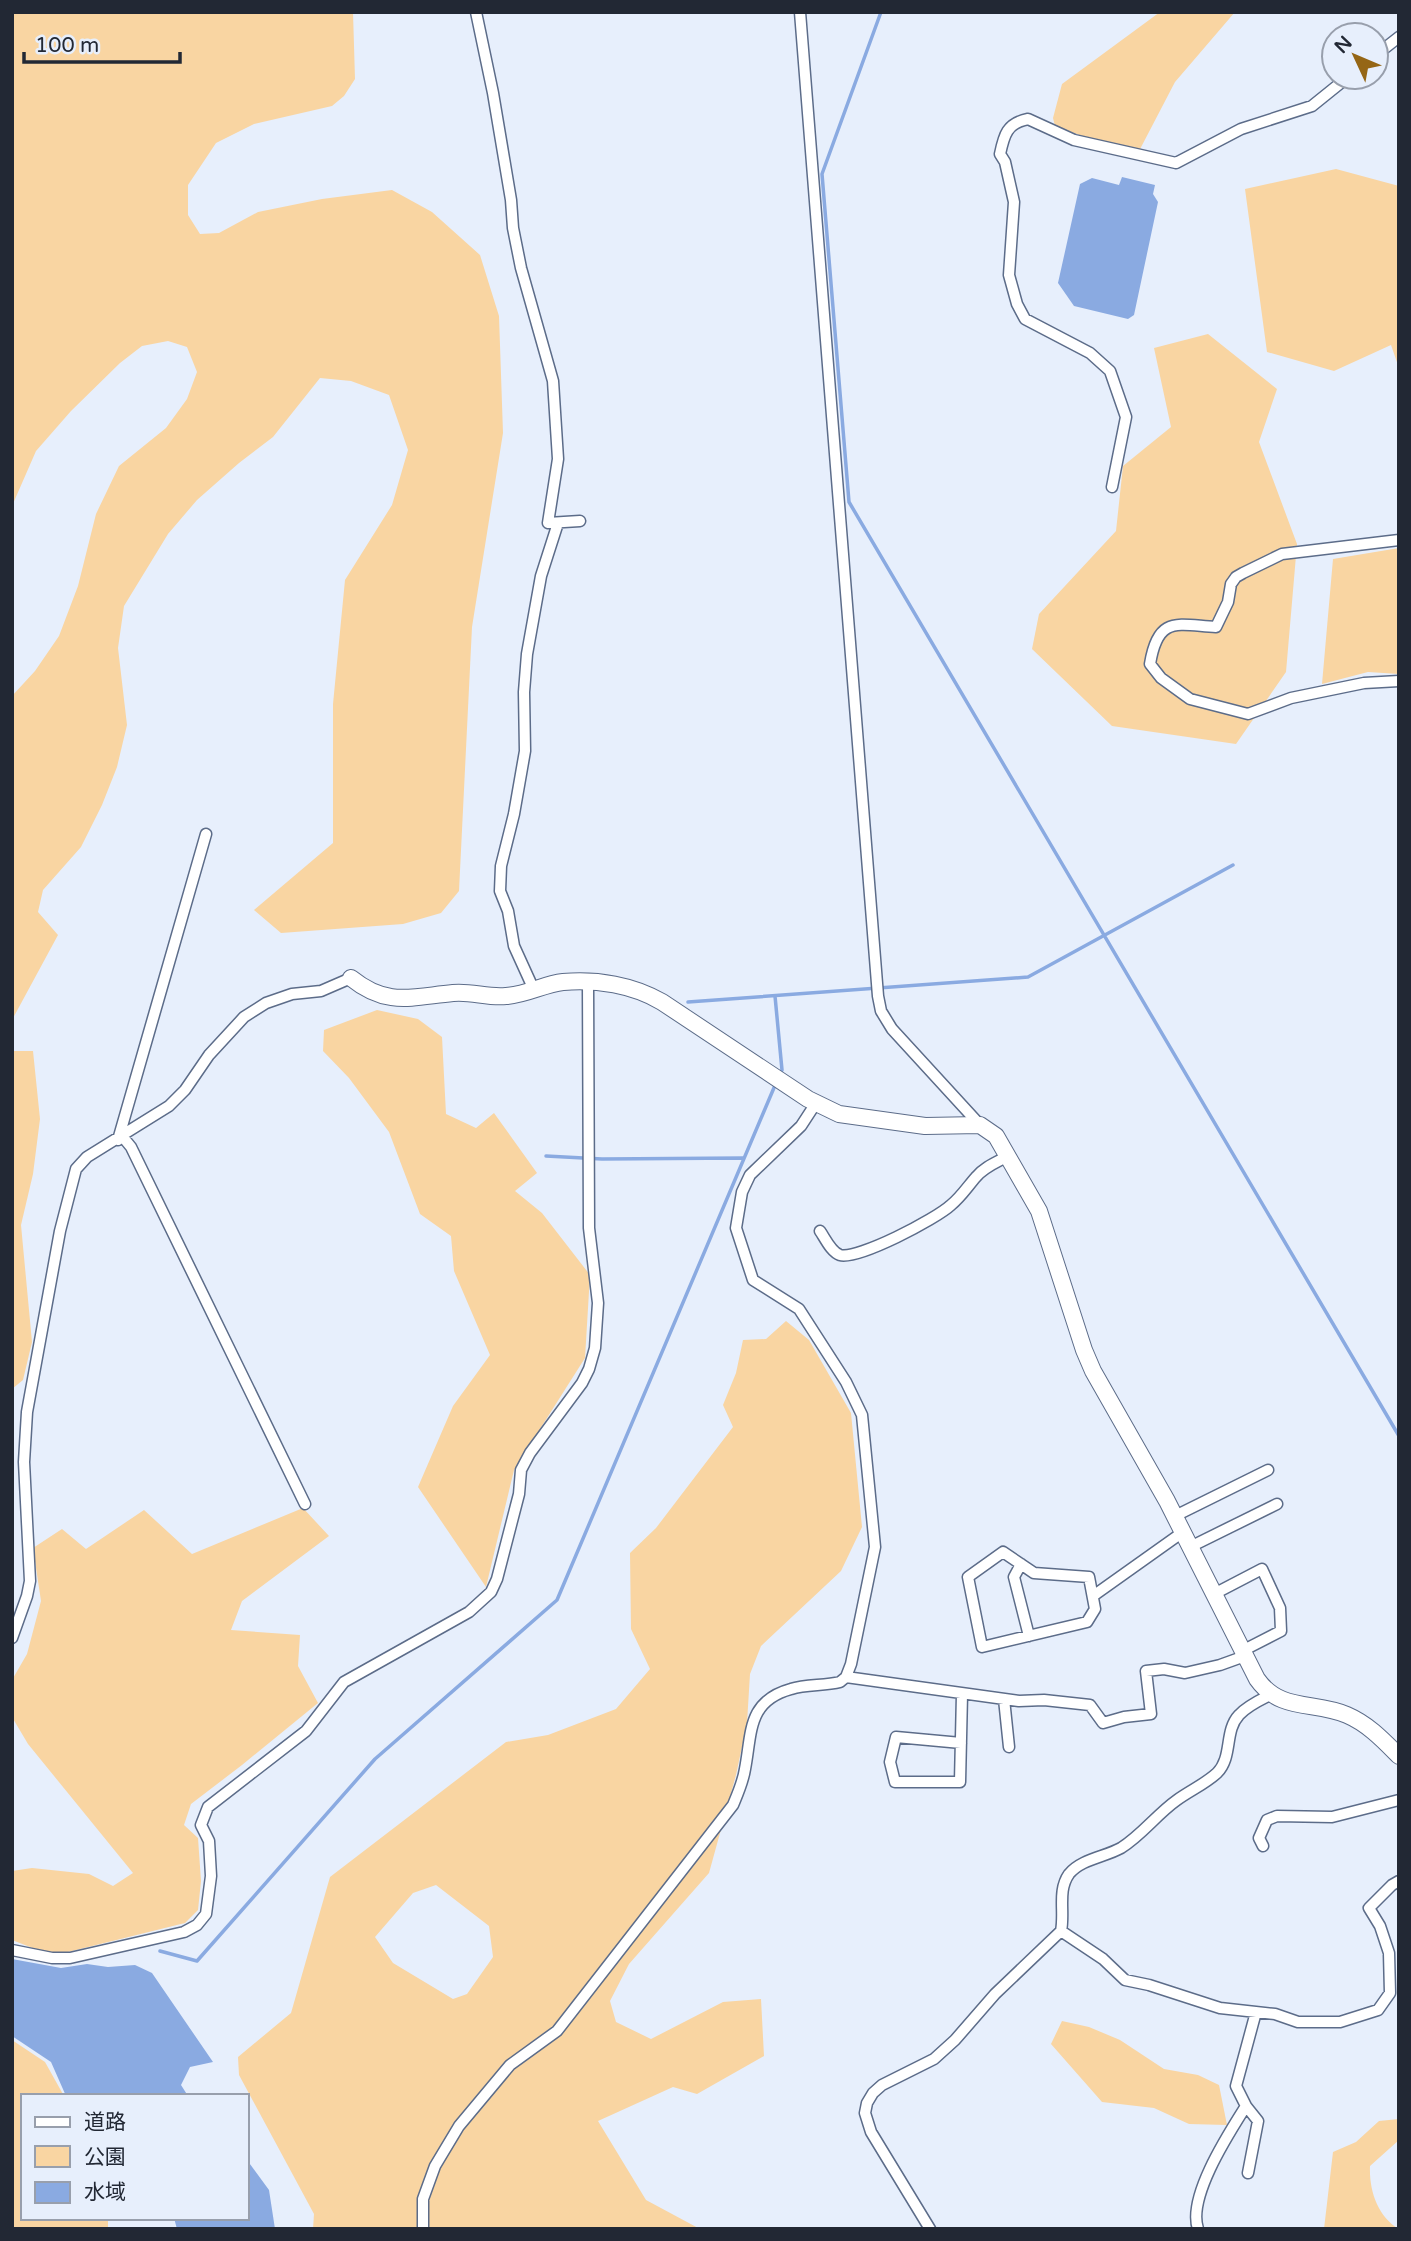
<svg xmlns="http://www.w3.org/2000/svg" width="1411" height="2241" font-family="'Varela Round','Noto Sans JP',sans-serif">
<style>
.green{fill:#f9d5a2;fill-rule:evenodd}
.water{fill:#8aaae1}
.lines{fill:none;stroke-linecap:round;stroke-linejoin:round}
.stream{stroke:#8aaae1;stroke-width:3.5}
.street-casing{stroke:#5c6c89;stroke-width:13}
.secondary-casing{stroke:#5c6c89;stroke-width:18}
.street{stroke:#fff;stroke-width:10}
.secondary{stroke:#fff;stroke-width:16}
</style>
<rect width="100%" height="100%" fill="#e7effc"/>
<path class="green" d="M12 12H353L355 79 344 96 332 106 254 124 216 143 188 185V215L200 234 219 233 258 212 322 199 392 190 432 212 480 255 499 316 503 433 472 627 459 891 441 913 403 924 281 933 254 910 333 843V704L345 580 392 505 408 450 389 395 351 381 320 378 273 437 239 463 197 500 168 534 124 606 118 648 127 725 117 767 102 805 81 847 43 890 38 912 58 935 12 1020V696L35 671 59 636 78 586 96 514 119 466 166 428 187 399 197 372 187 347 168 341 142 346 120 363 71 411 36 451 12 506Z
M1160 12H1235L1175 82 1138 153 1099 142 1055 126 1053 118 1062 84Z
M1336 169 1399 186V368L1391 345 1334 371 1267 352 1245 189Z
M1208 334 1277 389 1259 442 1297 544 1286 672 1236 744 1112 726 1032 649 1039 614 1116 531 1123 466 1171 427 1154 348Z
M1399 548V674L1368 672 1322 684 1333 559Z
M377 1010 418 1019 442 1037 446 1114 476 1128 494 1113 537 1173 515 1191 542 1213 590 1275 585 1358 514 1470 486 1587 418 1487 453 1406 490 1355 454 1271 451 1236 420 1214 389 1132 349 1078 323 1051 324 1030Z
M12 1051H33L40 1119 33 1174 21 1225 32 1342 23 1380 12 1389Z
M786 1321 809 1340 851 1413 862 1527 841 1571 761 1646 750 1674 747 1723 736 1775 709 1873 629 1964 610 2001 616 2022 651 2039 723 2002 761 1999 764 2056 697 2094 673 2087 598 2121 646 2200 700 2229H313L314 2214 239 2075 238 2057 291 2013 330 1877 506 1742 548 1735 616 1709 650 1669 631 1629 630 1553 656 1528 733 1427 723 1405 736 1373 743 1340 766 1339ZM436 1885 489 1926 493 1957 467 1994 453 1999 393 1963 375 1937 413 1893Z
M303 1508 329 1536 242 1601 231 1630 300 1635 298 1666 318 1703 242 1765 191 1804 184 1825 198 1838 201 1881 198 1910 185 1923 68 1952H43L12 1940V1871L32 1868 89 1874 113 1886 133 1873 28 1744 12 1717V1680L27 1654 41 1601 33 1548 62 1529 86 1549 144 1510 192 1554Z
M1062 2021 1089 2027 1120 2040 1164 2069 1198 2075 1219 2085 1227 2125 1189 2124 1154 2108 1102 2102 1051 2044Z
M12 2040 45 2062 64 2096H23V2218H108V2229H12Z
M1399 2119V2140L1370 2166C1369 2191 1378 2217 1399 2229H1324L1333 2152 1356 2142 1379 2121Z"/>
<path class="water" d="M1122 177 1155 185 1153 194 1158 202 1134 315 1128 319 1074 306 1058 283 1080 184 1092 178 1119 185Z
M12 1959 61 1968 87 1964 108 1967 135 1965 152 1973 213 2062 190 2067 181 2085 188 2096H66L51 2062 12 2036Z
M247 2160 269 2190 275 2229H177L174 2218H247Z"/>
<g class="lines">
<path class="stream" d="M881 12 822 174 849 502 1399 1436
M775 996 782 1070 779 1076
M688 1002 1028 977 1233 865
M546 1156 602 1159 743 1158
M160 1951 197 1961 375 1759 557 1600 776 1083"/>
<g class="street-casing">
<path id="street" d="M476 12 493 93 511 200 513 228 521 268 553 381 558 459 548 523 580 521
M800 12 878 996 881 1011 892 1029 980 1125
M1376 55 1399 37
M1112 487 1126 417 1110 371 1090 353 1025 319 1017 304 1009 275 1014 202 1005 162 1000 154C1004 135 1007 123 1028 119L1074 140 1176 163 1241 129 1312 106 1348 77
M1399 540 1282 554 1243 573 1236 577 1231 584 1228 602 1216 627C1177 625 1158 615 1150 664L1161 678 1190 699 1248 714 1291 698 1364 683 1399 681
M534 990 514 946 508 911 500 891 501 866 514 814 525 751 524 692 527 654 541 576 558 523
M122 1136 131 1147 305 1504
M118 1140 206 834
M820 1231C825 1238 831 1252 840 1255 858 1260 936 1219 951 1205 961 1197 968 1186 976 1177 984 1167 997 1162 1008 1156
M1175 1516 1268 1470
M1190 1547 1277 1504
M1003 1552 1034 1573 1089 1577 1095 1609 1087 1622 982 1647 968 1577Z
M1021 1564 1014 1577 1029 1636
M1214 1594 1262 1569 1280 1608 1281 1631 1242 1651
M1093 1596 1183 1532
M12 1638 27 1596 30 1581 24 1462 27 1412 60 1231 76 1169 87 1157 169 1106 185 1090 209 1055 244 1017 266 1003 292 994 321 991 351 978
M846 1677 1019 1701 1044 1700 1090 1705 1103 1723 1124 1717 1151 1714 1146 1671 1164 1669 1185 1673 1220 1665 1245 1656
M1004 1699 1009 1747
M961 1743 896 1737 890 1762 895 1782H960L962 1694
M1263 1846 1259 1838 1267 1820 1277 1816 1332 1817 1399 1800
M1061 1931 1103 1959 1125 1980 1149 1985 1220 2008 1275 2014 1298 2022H1340L1378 2010 1390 1993 1389 1953 1380 1926 1369 1908 1392 1885 1399 1881
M12 1950 52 1958H70L184 1932 197 1925 206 1914 211 1876 209 1841 201 1825 208 1807 306 1731 344 1682 469 1612 491 1592 497 1579 519 1494 521 1470 530 1453 582 1383 589 1369 595 1348 598 1303 589 1228 588 983
M1248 2173 1258 2121 1246 2106 1236 2086 1256 2012
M423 2229V2199L435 2166 459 2126 510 2065 557 2031 733 1805C738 1793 743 1782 745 1769 752 1733 747 1701 791 1689 806 1684 824 1686 840 1682L846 1677 851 1664 875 1547 862 1415 846 1382 799 1309 753 1280 736 1228 742 1192 750 1175 801 1126 816 1103
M930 2229 871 2132 865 2113 867 2103 873 2093 882 2085 934 2059 955 2040 995 1994 1061 1931C1065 1912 1057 1891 1069 1874 1081 1859 1105 1857 1121 1848 1142 1835 1157 1814 1177 1800 1191 1790 1205 1784 1217 1773 1233 1757 1224 1731 1239 1715 1247 1706 1260 1700 1270 1695
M1198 2229C1187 2197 1229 2133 1246 2106"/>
</g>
<g class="secondary-casing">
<path id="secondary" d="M351 978C387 1007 411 997 453 993 471 991 488 998 506 996 526 995 544 984 563 982 597 979 633 985 662 1002L808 1099 839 1114 925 1126 980 1125 996 1136 1039 1211 1084 1350 1093 1371 1167 1501 1257 1679C1280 1712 1314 1701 1347 1715 1368 1724 1383 1740 1399 1756"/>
</g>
<use href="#street" class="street"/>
<use href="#secondary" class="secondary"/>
</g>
<rect width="1411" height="2241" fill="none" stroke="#222834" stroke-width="28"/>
<rect x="21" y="2094" width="228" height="126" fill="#e7effc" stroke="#989fac" stroke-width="2"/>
<rect x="35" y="2117" width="35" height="10" fill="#ffffff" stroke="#989fac" stroke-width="2"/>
<text x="84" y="2129" font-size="21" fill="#222834">道路</text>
<rect x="35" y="2146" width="35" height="21" fill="#f9d5a2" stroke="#989fac" stroke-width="2"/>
<text x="84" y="2164" font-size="21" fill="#222834">公園</text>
<rect x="35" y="2182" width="35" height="21" fill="#8aaae1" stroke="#989fac" stroke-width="2"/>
<text x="84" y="2199" font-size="21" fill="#222834">水域</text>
<g transform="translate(1355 56) rotate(314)"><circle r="33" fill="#e7effc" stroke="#989fac" stroke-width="2"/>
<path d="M0-5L12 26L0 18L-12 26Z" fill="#956615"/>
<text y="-10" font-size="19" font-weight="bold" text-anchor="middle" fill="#222834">N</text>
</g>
<path d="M24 52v10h156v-10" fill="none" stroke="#222834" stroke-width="3.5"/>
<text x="35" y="52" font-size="21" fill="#222834" stroke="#e7effc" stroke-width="5" paint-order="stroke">100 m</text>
</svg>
